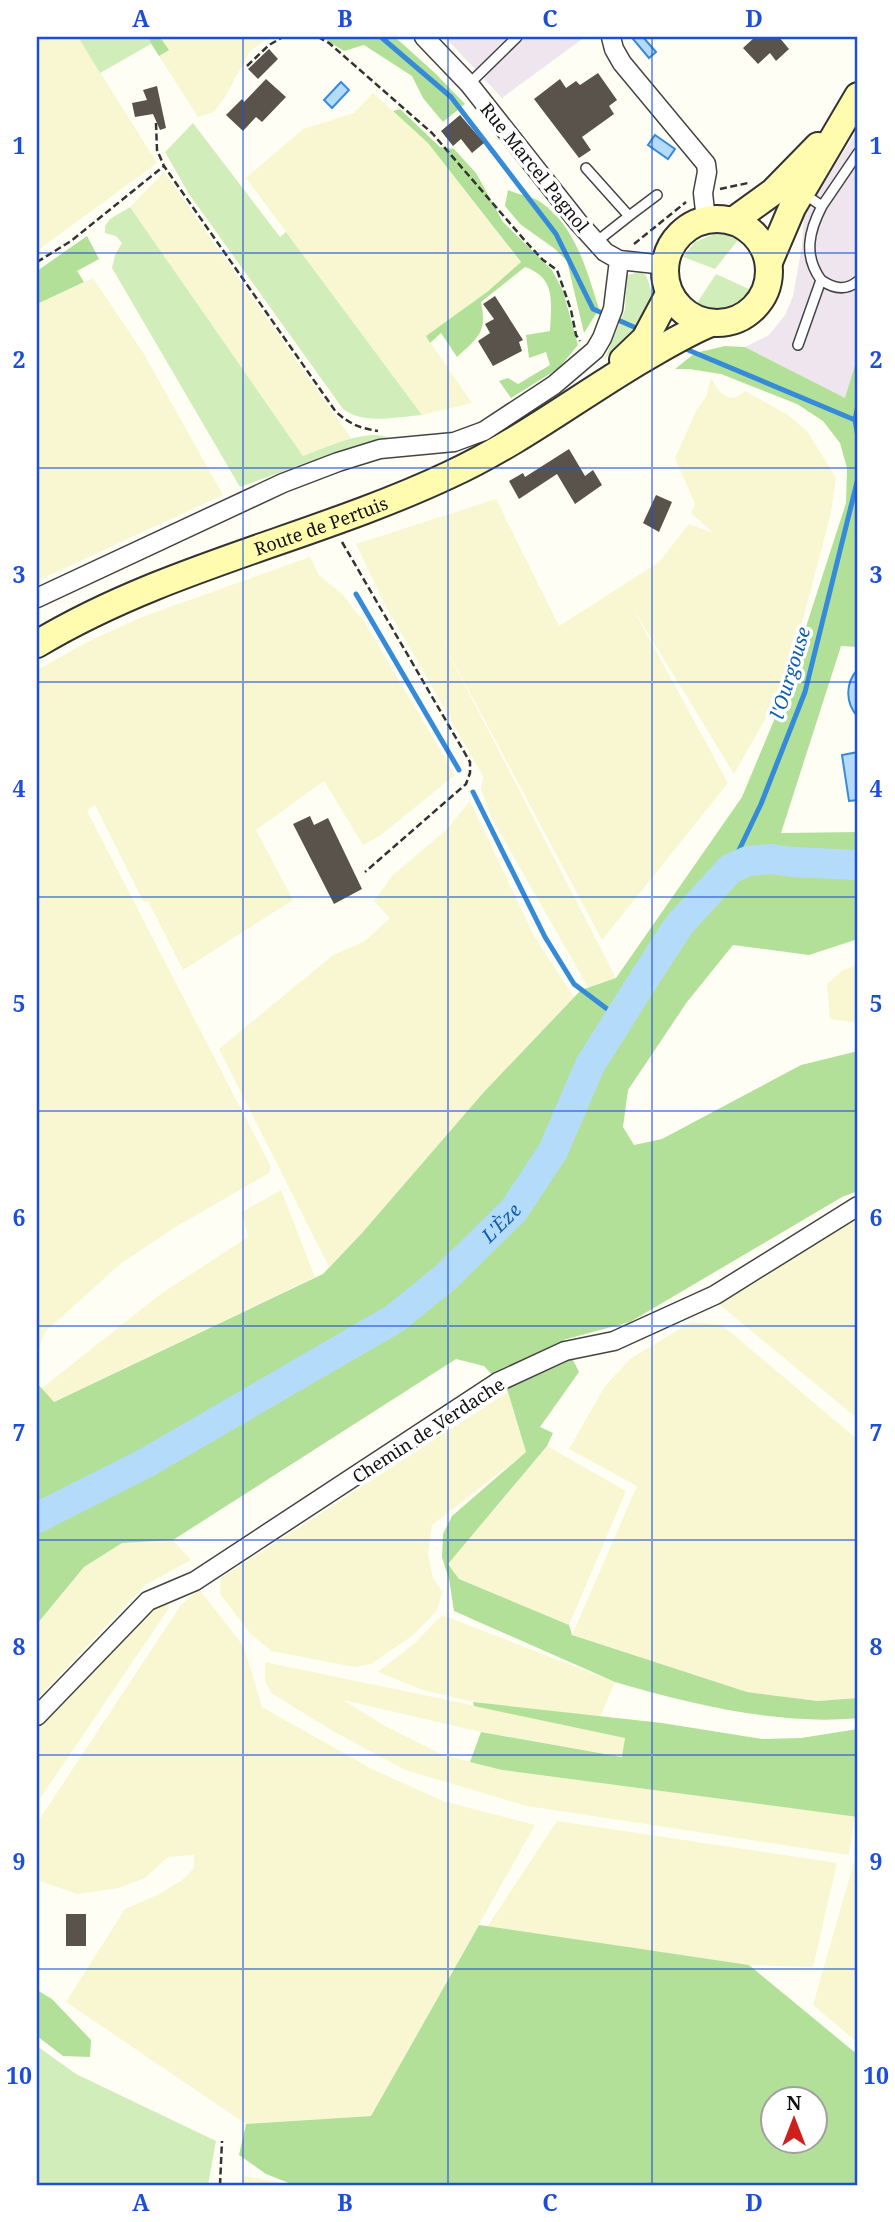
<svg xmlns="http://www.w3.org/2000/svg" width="895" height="2222" font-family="'Noto Serif',serif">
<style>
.industrial{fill:#efe5ef}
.farmland{fill:#f8f7d1}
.green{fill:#d1eeba}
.forest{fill:#b3e098;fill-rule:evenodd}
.water{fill:#b5dbfb;stroke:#368bd8;stroke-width:2}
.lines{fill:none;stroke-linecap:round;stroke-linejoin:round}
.stream{stroke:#368bd8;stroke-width:5}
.river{stroke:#b5dbfb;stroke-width:30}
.building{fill:#5a534c}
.service-casing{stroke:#444;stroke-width:12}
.minor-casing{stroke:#444;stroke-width:21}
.secondary-casing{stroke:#333;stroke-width:30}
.path{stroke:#333;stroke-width:2.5;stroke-dasharray:7 3.5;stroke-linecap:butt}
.service{stroke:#fff;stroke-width:9}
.minor{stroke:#fff;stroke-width:18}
.secondary{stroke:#fffcaf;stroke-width:26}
.grid{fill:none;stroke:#1d4ed8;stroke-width:2;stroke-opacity:0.55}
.labels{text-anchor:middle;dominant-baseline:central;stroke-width:7;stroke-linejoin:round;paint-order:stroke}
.street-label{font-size:18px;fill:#111;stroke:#fff}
.water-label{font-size:19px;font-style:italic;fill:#0e5dae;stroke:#fff}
.neatline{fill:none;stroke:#1d4ed8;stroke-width:2.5}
.grid-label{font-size:23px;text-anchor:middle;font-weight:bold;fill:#1d4ed8}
</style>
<rect width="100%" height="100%" fill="#fffef4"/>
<path class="industrial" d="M445 37H585L502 98Z
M858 129V355L846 399 745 347 769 335 785 315 793 296 802 246 804 214Z"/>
<path class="farmland" d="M37 37H78L157 163 37 251Z
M160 37H270L250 51 225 97 214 112 198 117 159 56 168 50Z
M373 93 428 143 521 263 487 292 426 336 472 403 422 415 246 178 303 129 354 113Z
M164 172 351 438 303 456 130 207Z
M93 278 144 354 223 495 37 581V304Z
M711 378 718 390 727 397 735 398 745 391 788 415 807 431 836 478 831 513 797 642 767 716 734 774 632 607 728 783 602 940 436 629 616 978 588 987 492 819 481 789 483 776 384 603 356 544 496 499 559 626 659 562 689 524 713 533 691 513 695 504 675 458 697 409 706 397Z
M310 557 319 575 343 595 365 623 455 775 381 835 363 845 324 781 256 830 293 900 183 970 148 901 144 902 140 895 95 805 87 811 271 1167 269 1173 174 1228 119 1265 45 1332 37 1353V670L89 641 142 617Z
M470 801 534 936 574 997 483 1093 362 1233 329 1267 219 1049 333 955 365 941 390 918 374 901 392 876 446 830Z
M858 965V1023L830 1019 827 984 843 970Z
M281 1190 315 1277 53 1402 42 1388 162 1293 248 1237 242 1212Z
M858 1219V1419L715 1301Z
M691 1322 722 1325 858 1440V1698L818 1701 747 1692 572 1635 637 1486 569 1449 605 1386 630 1359Z
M508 1392 526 1452 432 1525 428 1554 433 1578 442 1592 437 1611 412 1636 371 1664 355 1667 271 1651 250 1633 220 1594 221 1578Z
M547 1446 626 1491 569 1625 459 1579 448 1564Z
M173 1540 191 1560 145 1585 37 1699V1624L84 1567 122 1543Z
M199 1589 244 1647 262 1707 372 1769 443 1801 535 1825 371 2116 246 2124 66 2002 125 1909 157 1895 181 1881 194 1868V1855L168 1857 145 1878 119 1888 77 1894 37 1880V1823L181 1605Z
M167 1600 169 1608 37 1803V1727L152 1608Z
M442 1615 615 1682 600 1717 473 1702 423 1690 378 1672 415 1643Z
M265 1662 625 1737 623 1757 481 1732 343 1700 385 1726 443 1755 502 1770 855 1816 849 1855 527 1806 405 1770 331 1730 271 1693 265 1681Z
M557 1821 837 1863 813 1967 749 1965 487 1927Z
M858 1848V2043L813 2005Z
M244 2176 277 2182 283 2185H241Z"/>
<path class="green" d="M78 37H147L151 44 100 73Z
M193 123 280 237 286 232 422 415C397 417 364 425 343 409L189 194 165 152Z
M130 207 303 456C325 448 370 426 391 439L345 449 240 487 112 268 115 255 122 243 116 236 105 233V226L110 219Z
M715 234 726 235 738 240 715 269 683 257 695 242Z
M640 272 646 275 653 296 645 320 605 358 625 310 627 275Z
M716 274 751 290C739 310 717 313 697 303Z
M37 2046 76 2074 216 2141 208 2185H37Z"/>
<path class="forest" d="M147 37H160L169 50 159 56Z
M321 37H395L436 74 465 104 443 122 423 98 412 76 364 45 344 51Z
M400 109 440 147 454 149 476 173 503 222 552 270 563 291 578 345 559 368 511 398 499 381 508 378 518 384 550 365 546 352 529 358 526 335 550 331C551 304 557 278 525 267L481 302C487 332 479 337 457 357L441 333 430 343 426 336 487 292 521 262 428 143 393 111Z
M508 190C517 194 530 196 539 201 575 224 587 271 599 309L584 333 567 261 555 249 520 224 505 206Z
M87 236 99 259 77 271 84 282 37 304V271Z
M725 346 745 347 845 398 858 355V647L841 646 781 833 858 832V939L809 955 733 945 687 1002 628 1090 623 1127 634 1145 662 1139 801 1065 858 1051V1191L842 1197 630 1322 563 1340 579 1372 540 1427 553 1433 547 1446 448 1564 459 1579 569 1625 572 1635 747 1692 818 1701 858 1698V1718C782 1726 689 1704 615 1682L454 1611 449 1579 442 1557 443 1534 452 1516 526 1452 508 1392 484 1366 456 1359 173 1540 122 1543 84 1567 37 1624V1383L54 1402 323 1274 362 1233 483 1093 581 990 616 978 742 797 782 701 846 503 847 468 840 443 823 421 797 404 721 374 689 369H675L695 353Z
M473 1702 662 1723 762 1739 801 1738 858 1729V1817L502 1770 470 1762 481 1732 622 1757 625 1738 474 1706Z
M479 1925 749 1965 858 2055V2185H294L266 2174 239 2155 246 2124 371 2116ZM772 2100H814V2142H772Z
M37 1990 52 1999 91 2040 90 2057 63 2056 37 2036Z"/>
<path class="water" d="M636 37H643L656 52 649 58 633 39Z
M341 82 349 90 332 108 324 100Z
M655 135 675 149 668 159 648 145Z
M858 669V717C845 703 845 683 858 669Z
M858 752V800L849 801 842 755Z"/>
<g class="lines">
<path class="stream" d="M381 37 451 97 556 234 593 309 643 331
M681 347 855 420
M858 405 855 420 858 437
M356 594 459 770
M473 792 545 937 574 984 619 1018
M730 869 761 804 805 692 858 478"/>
<path class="river" id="s1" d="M37 1518 144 1464 394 1319 446 1277 514 1210 553 1151 590 1065 644 979 679 925 730 869 748 861 771 859 792 862 858 865"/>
</g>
<path class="building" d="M755 37H779L789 49 776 61 770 53 758 64 743 48Z
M269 49 278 59 258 79 248 69Z
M598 73 617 100 609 106 614 114 582 137 591 150 579 158 534 99 560 79 566 88 576 81 580 85Z
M266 79 286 97 262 122 256 117 243 131 226 115 242 99 244 102Z
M157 86 166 128 160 130 153 114 135 117 132 103 147 100 143 90Z
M460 115 484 143 472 153 461 139 453 146 441 131Z
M495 296 523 340 519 342 522 351 493 366 478 341 490 333 485 324 494 319 483 304Z
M569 449 585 476 593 470 602 485 575 504 557 474 519 499 509 481 523 473 525 477Z
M656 495 672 502 659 532 643 523Z
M310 816 314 825 328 818 362 889 334 904 293 824Z
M66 1914H86V1946H66Z"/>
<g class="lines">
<g class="service-casing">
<path id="service" d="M469 84 517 37
M586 168 629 216 596 242
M822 206 858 153
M629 216 657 195
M821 280C834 289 846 291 858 281
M798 345 821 280C803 255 809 231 822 206L804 194"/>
</g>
<g class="minor-casing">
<path id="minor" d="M424 37 469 84 578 222 605 252 619 260 665 265
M611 37 614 49 622 63 706 164 707 172 703 193 706 220
M37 598 283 483 338 462 380 449 454 442 484 431 554 385 595 350 602 338 613 309 619 260
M37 1716 148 1601 195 1581 498 1382 565 1351 614 1341 715 1295 858 1206"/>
</g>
<g class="secondary-casing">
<g id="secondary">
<circle cx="717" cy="271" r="52"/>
<path d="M733 221 773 192 818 146"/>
<path d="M769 262 792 208 858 96"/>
<path d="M623 360 645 339 669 294"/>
<path id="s2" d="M37 644C165 567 315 538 449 475 517 444 577 398 641 360 664 347 686 333 711 323"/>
</g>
</g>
<path class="path" d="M318 37 329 43 432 133 527 243 543 260 557 270 571 310 576 335 580 341
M247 66 269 45 283 37
M156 123 157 150 164 166 336 412C350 424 359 428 378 431
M720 189 748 183
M634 244 686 202
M37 262 71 241 164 166
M342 542 470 762V773L466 784 365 872
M220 2185 222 2141"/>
<use href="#service" class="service"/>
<use href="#minor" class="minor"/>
<use href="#secondary" class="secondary"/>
</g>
<path class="grid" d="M243 37V2185M448 37V2185M652 37V2185M37 253H858M37 468H858M37 682H858M37 897H858M37 1111H858M37 1326H858M37 1540H858M37 1755H858M37 1969H858"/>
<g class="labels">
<g class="street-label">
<text transform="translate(535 167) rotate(51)">Rue Marcel Pagnol</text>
<text stroke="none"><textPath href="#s2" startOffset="308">Route de Pertuis</textPath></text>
<text transform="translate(428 1430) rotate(-33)">Chemin de Verdache</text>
</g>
<g class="water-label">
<text transform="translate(790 673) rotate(-73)">l'Ourgouse</text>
<text stroke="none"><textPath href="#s1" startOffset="553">L'Èze</textPath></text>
</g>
</g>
<rect width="895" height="2222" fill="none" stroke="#ffffff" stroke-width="77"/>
<g transform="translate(794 2120)"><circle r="33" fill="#ffffff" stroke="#a0a0a0" stroke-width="2"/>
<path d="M0-5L12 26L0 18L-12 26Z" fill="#cd201c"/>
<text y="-10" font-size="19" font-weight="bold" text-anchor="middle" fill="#111111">N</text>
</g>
<rect x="38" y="38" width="818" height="2146" class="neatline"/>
<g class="grid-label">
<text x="141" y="27">A</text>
<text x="345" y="27">B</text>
<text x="550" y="27">C</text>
<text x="754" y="27">D</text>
<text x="19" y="154">1</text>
<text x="876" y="154">1</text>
<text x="19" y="368">2</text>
<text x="876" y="368">2</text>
<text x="19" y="583">3</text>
<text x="876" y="583">3</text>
<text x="19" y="797">4</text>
<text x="876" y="797">4</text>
<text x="19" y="1012">5</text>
<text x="876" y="1012">5</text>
<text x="19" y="1226">6</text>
<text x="876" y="1226">6</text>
<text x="19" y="1441">7</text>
<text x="876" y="1441">7</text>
<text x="19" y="1655">8</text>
<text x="876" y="1655">8</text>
<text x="19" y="1870">9</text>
<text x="876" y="1870">9</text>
<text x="19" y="2084">10</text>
<text x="876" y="2084">10</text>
<text x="141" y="2211">A</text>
<text x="345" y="2211">B</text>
<text x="550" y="2211">C</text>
<text x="754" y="2211">D</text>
</g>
</svg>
